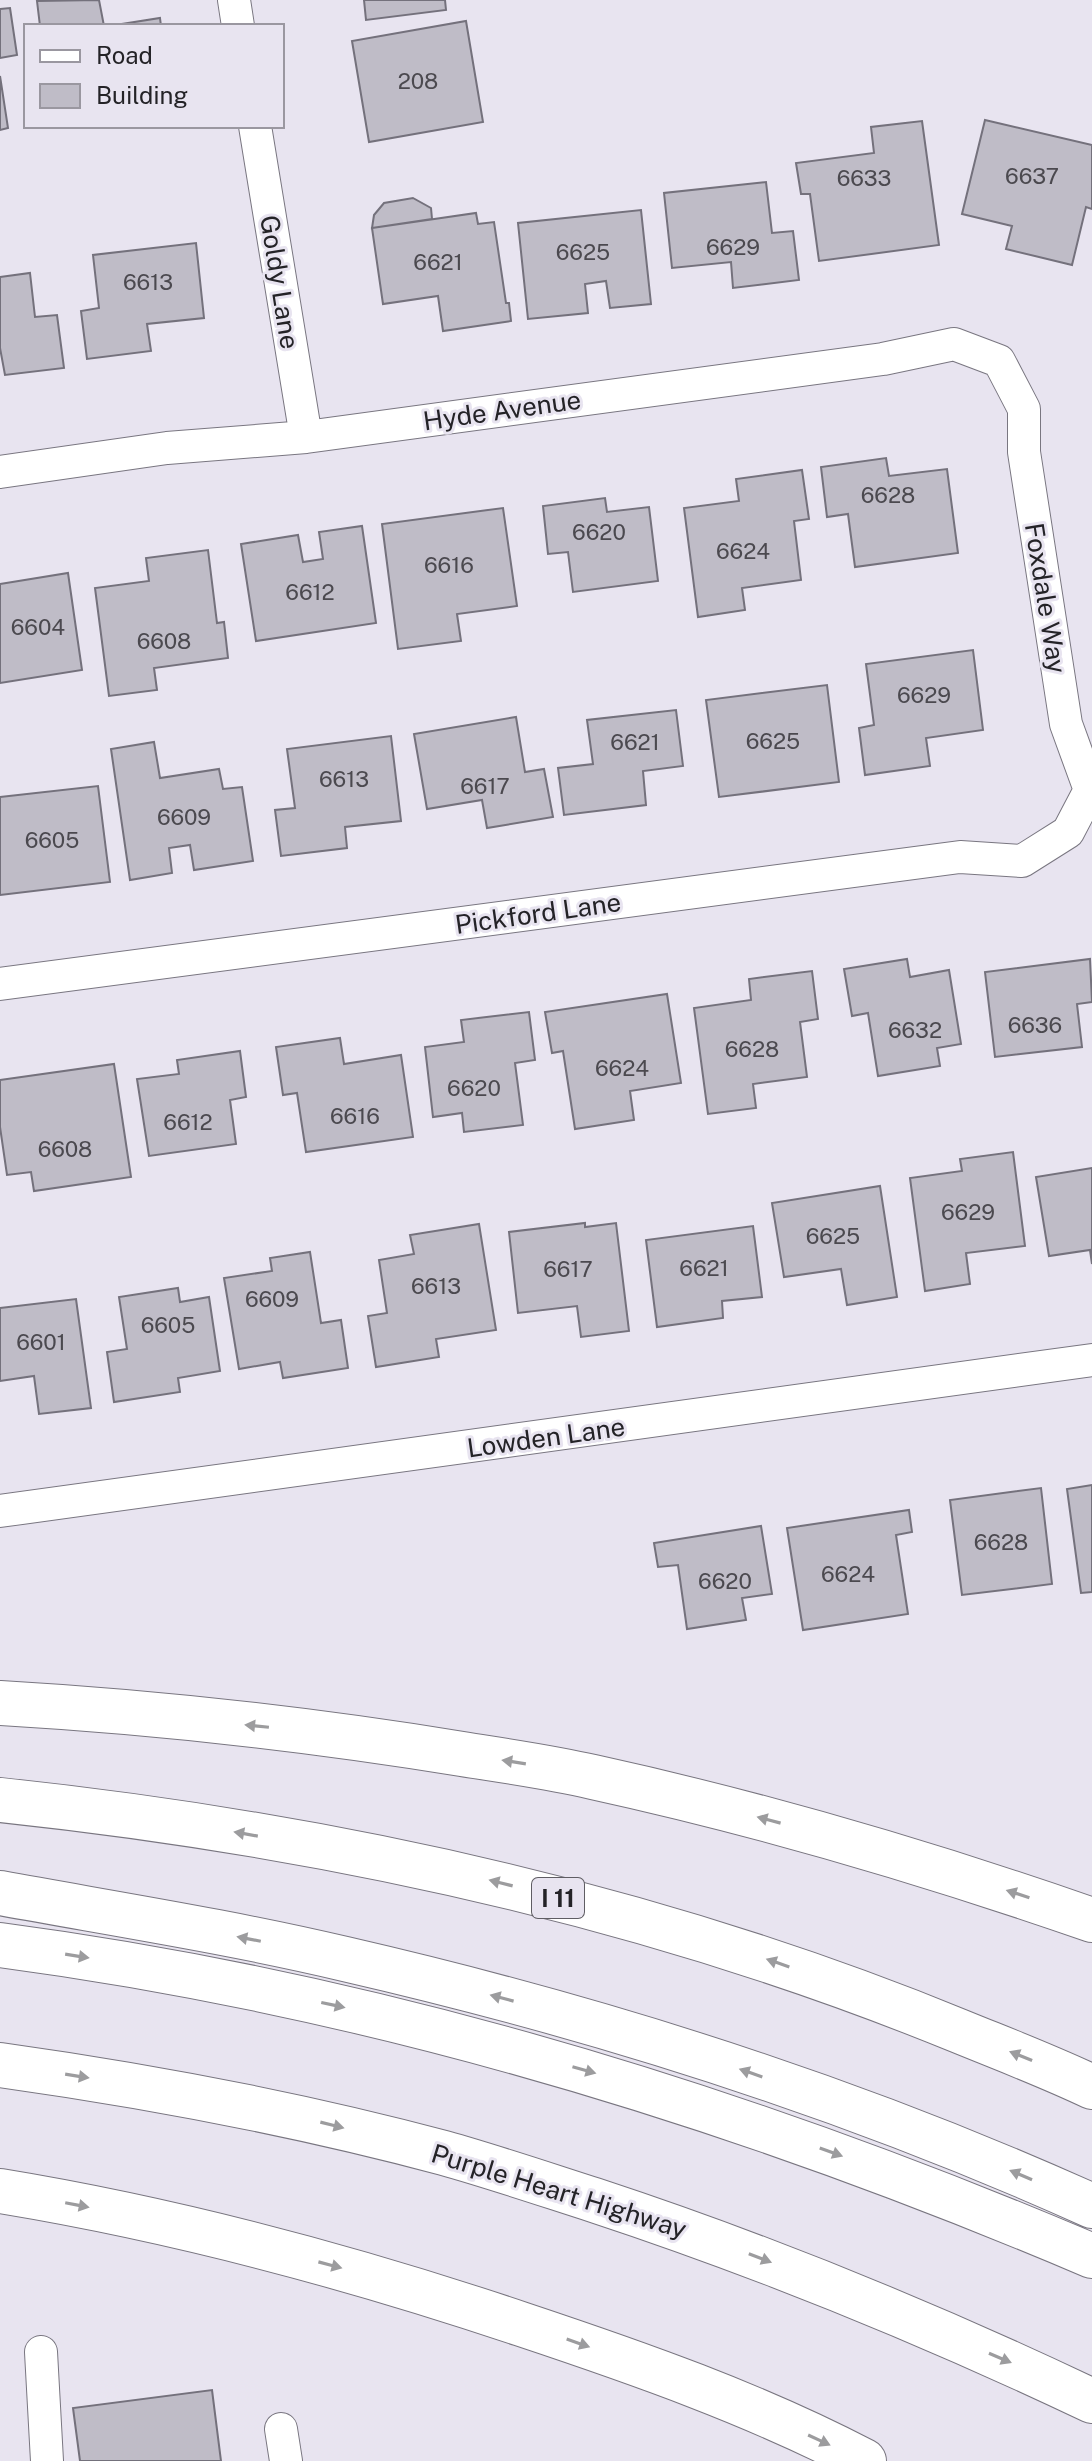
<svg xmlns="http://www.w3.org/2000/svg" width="1092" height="2461" font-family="'Public Sans',sans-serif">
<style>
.building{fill:#bfbcc7;stroke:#74717c;stroke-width:2}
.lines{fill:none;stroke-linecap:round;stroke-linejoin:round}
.minor-casing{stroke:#797680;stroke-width:34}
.motorway-casing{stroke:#797680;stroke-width:46}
.minor{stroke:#fff;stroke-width:32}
.motorway{stroke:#fff;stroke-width:44}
.oneway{fill:#9c9c9e}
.labels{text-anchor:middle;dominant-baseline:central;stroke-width:6;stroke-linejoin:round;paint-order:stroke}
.number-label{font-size:22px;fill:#4b494f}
.shield{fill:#e8e4f0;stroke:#5f5d63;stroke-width:2}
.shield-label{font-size:24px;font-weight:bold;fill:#242327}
.street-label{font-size:26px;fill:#242327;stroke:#e8e4f0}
</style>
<rect width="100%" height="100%" fill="#e8e4f0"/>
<path class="building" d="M99 0 104 26H40L37 1Z
M364 0H445L446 10 366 20Z
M10 8 17 55 0 58V9Z
M160 18 161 26H109Z
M466 21 483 122 369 142 352 41Z
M0 76 8 128 0 130Z
M985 120 1092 145V209L1086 207 1072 265 1006 249 1012 226 962 214Z
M922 121 939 245 819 261 810 194H801L796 163 874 153 871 127Z
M766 182 772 233 793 231 799 280 733 288 731 262 672 268 664 193Z
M413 198 431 208 432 219 372 228 374 215 384 203Z
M641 210 651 304 610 308 606 281 585 284 588 313 528 319 518 223Z
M476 213 478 224 494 222 506 303H509L511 321 443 331 438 296 383 304 372 228Z
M196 243 204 318 147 324 151 351 87 359 81 311 99 308 93 255Z
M30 273 35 317 57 315 64 368 5 375 0 348V277Z
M886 458 889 476 947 469 958 553 855 567 848 514 827 517 821 467Z
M802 470 809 519 794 521 801 580 742 588 745 610 698 617 684 508 739 501 736 479Z
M605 498 607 512 649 507 658 581 573 592 568 552 548 554 543 506Z
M503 508 517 606 457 614 461 641 398 649 382 524Z
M362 526 376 623 256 641 241 544 298 535 303 562 323 559 319 532Z
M208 550 217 623 224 622 228 658 154 668 157 690 109 696 95 588 149 581 146 558Z
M68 573 82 670 0 683V584Z
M973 650 983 730 926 738 930 766 865 775 859 728 874 725 866 664Z
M827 685 839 782 719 797 706 700Z
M676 710 683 766 643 771 646 805 564 815 558 768 593 764 587 720Z
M516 717 525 772 544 769 553 817 487 828 482 800 427 809 414 734Z
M391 736 401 821 345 827 347 848 281 856 275 810 295 808 287 749Z
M154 742 160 778 219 769 223 789 242 787 253 861 194 870 190 845 169 848 172 873 130 880 111 749Z
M98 786 110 882 0 895V797Z
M907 959 910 977 949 970 961 1044 937 1048 940 1066 878 1076 868 1013 852 1016 844 969Z
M1090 959 1092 1002 1077 1004 1082 1047 995 1057 985 972Z
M812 971 818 1019 800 1022 807 1077 753 1084 756 1108 708 1114 694 1008 751 1000 749 979Z
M667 994 681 1083 630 1091 634 1120 575 1129 563 1051 552 1053 545 1012Z
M529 1012 535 1060 515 1063 523 1125 464 1132 462 1113 433 1117 425 1047 464 1042 461 1020Z
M340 1038 344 1064 401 1055 413 1137 306 1152 297 1093 283 1095 276 1047Z
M240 1051 246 1097 230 1100 236 1144 149 1156 137 1079 179 1074 177 1060Z
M114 1064 131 1177 34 1191 31 1172 7 1175 0 1127V1080Z
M1013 1152 1025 1246 966 1253 970 1284 925 1291 910 1178 962 1171 960 1159Z
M1092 1168V1264L1090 1250 1049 1256 1036 1177Z
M880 1186 897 1297 847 1305 841 1269 784 1277 772 1203Z
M585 1223V1227L616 1223 629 1331 581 1337 577 1306 518 1313 509 1232Z
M479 1224 496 1330 436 1339 439 1357 376 1367 368 1316 387 1313 379 1260 414 1254 410 1235Z
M753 1226 762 1297 722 1301 723 1318 657 1327 646 1240Z
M310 1252 321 1323 341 1320 348 1368 283 1378 280 1362 239 1369 224 1278 272 1271 270 1258Z
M178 1288 180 1302 209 1297 220 1371 178 1378 180 1392 114 1402 107 1352 127 1349 119 1297Z
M76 1299 91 1408 39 1414 34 1376 0 1381V1308Z
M1092 1485V1592L1081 1593 1067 1489Z
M1041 1488 1052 1584 962 1595 950 1500Z
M909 1510 912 1532 896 1535 908 1614 803 1630 787 1528Z
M761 1526 772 1594 742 1598 746 1620 687 1629 678 1565 658 1567 654 1543Z
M212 2390 221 2461H80L73 2408Z"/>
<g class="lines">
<g class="minor-casing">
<path id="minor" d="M234 0 238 26
M255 126 306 437
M0 472 167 448 306 437 883 359 954 344 999 361 1024 409V452L1066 724 1090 790 1068 832 1022 861 960 857 0 984
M0 1511 1092 1360
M41 2352 47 2461
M281 2429 286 2461"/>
</g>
<g class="motorway-casing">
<path id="motorway" d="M0 1703C155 1712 309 1729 462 1754 506 1761 550 1767 593 1777 762 1814 928 1863 1092 1920
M0 1800C329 1835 652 1905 959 2031 1003 2049 1048 2066 1092 2087
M0 1893C115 1914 231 1932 345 1959 601 2018 853 2098 1092 2206
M0 1945C378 1995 742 2107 1092 2256
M0 2065C150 2086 298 2114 444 2153 494 2167 544 2184 594 2200 764 2256 930 2324 1092 2401
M0 2191C177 2220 351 2267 521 2324 638 2363 755 2404 864 2461"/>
</g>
<use href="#minor" class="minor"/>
<use href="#motorway" class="motorway"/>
</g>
<defs><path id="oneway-solid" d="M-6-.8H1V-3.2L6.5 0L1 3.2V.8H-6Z" transform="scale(2)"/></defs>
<g class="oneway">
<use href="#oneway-solid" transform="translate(257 1726) rotate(-174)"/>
<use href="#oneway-solid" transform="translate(514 1762) rotate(-171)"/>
<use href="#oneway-solid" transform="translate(769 1820) rotate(-165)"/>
<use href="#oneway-solid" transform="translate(246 1834) rotate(-170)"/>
<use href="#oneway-solid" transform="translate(501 1883) rotate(-166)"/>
<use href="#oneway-solid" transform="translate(1018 1894) rotate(-162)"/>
<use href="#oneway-solid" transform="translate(249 1939) rotate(-169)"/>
<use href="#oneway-solid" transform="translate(77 1956) rotate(9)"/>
<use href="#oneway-solid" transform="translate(778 1963) rotate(-161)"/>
<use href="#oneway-solid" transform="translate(502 1998) rotate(-165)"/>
<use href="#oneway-solid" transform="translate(333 2005) rotate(12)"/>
<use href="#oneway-solid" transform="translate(1021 2056) rotate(-158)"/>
<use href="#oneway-solid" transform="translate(584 2070) rotate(16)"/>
<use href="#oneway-solid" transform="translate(751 2073) rotate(-161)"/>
<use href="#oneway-solid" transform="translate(77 2076) rotate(9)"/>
<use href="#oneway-solid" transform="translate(332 2125) rotate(14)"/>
<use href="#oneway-solid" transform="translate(831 2152) rotate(20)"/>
<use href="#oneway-solid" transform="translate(1021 2175) rotate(-157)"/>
<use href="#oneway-solid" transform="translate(77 2205) rotate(11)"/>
<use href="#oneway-solid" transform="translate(760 2258) rotate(21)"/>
<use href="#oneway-solid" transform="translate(330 2265) rotate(15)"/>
<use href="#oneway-solid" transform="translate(578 2343) rotate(19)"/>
<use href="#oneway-solid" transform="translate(1000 2358) rotate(23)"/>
<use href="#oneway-solid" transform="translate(819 2440) rotate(25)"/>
</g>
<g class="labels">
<g class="number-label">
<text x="418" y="81">208</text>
<text x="1032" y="176">6637</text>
<text x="864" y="178">6633</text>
<text x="733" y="247">6629</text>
<text x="583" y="252">6625</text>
<text x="438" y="262">6621</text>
<text x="148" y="282">6613</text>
<text x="888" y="495">6628</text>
<text x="599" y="532">6620</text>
<text x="743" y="551">6624</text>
<text x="449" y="565">6616</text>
<text x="310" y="592">6612</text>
<text x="38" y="627">6604</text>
<text x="164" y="641">6608</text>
<text x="924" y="695">6629</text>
<text x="773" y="741">6625</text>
<text x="635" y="742">6621</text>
<text x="344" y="779">6613</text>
<text x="485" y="786">6617</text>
<text x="184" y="817">6609</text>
<text x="52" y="840">6605</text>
<text x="1035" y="1025">6636</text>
<text x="915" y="1030">6632</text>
<text x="752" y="1049">6628</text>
<text x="622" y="1068">6624</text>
<text x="474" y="1088">6620</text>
<text x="355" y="1116">6616</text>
<text x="188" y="1122">6612</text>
<text x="65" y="1149">6608</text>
<text x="968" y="1212">6629</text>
<text x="833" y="1236">6625</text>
<text x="704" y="1268">6621</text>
<text x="568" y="1269">6617</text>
<text x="436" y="1286">6613</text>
<text x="272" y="1299">6609</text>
<text x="168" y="1325">6605</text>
<text x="41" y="1342">6601</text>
<text x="1001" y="1542">6628</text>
<text x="848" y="1574">6624</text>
<text x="725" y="1581">6620</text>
</g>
<rect class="shield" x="532" y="1878" width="52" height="40" rx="6"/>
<g class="shield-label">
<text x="558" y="1898">I 11</text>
</g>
<g class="street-label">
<text transform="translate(280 282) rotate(81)">Goldy Lane</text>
<text transform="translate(502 410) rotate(-8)">Hyde Avenue</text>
<text transform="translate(1046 598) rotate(81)">Foxdale Way</text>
<text transform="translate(538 913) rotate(-8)">Pickford Lane</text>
<text transform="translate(546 1437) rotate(-8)">Lowden Lane</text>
<text transform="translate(559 2191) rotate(17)">Purple Heart Highway</text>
</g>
</g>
<rect x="24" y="24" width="260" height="104" fill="#e8e4f0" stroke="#9a97a0" stroke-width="2"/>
<rect x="40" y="50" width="40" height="12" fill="#ffffff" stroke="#9a97a0" stroke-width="2"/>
<text x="96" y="64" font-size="24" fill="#242327">Road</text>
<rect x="40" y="84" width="40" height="24" fill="#bfbcc7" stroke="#9a97a0" stroke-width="2"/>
<text x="96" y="104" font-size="24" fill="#242327">Building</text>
</svg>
